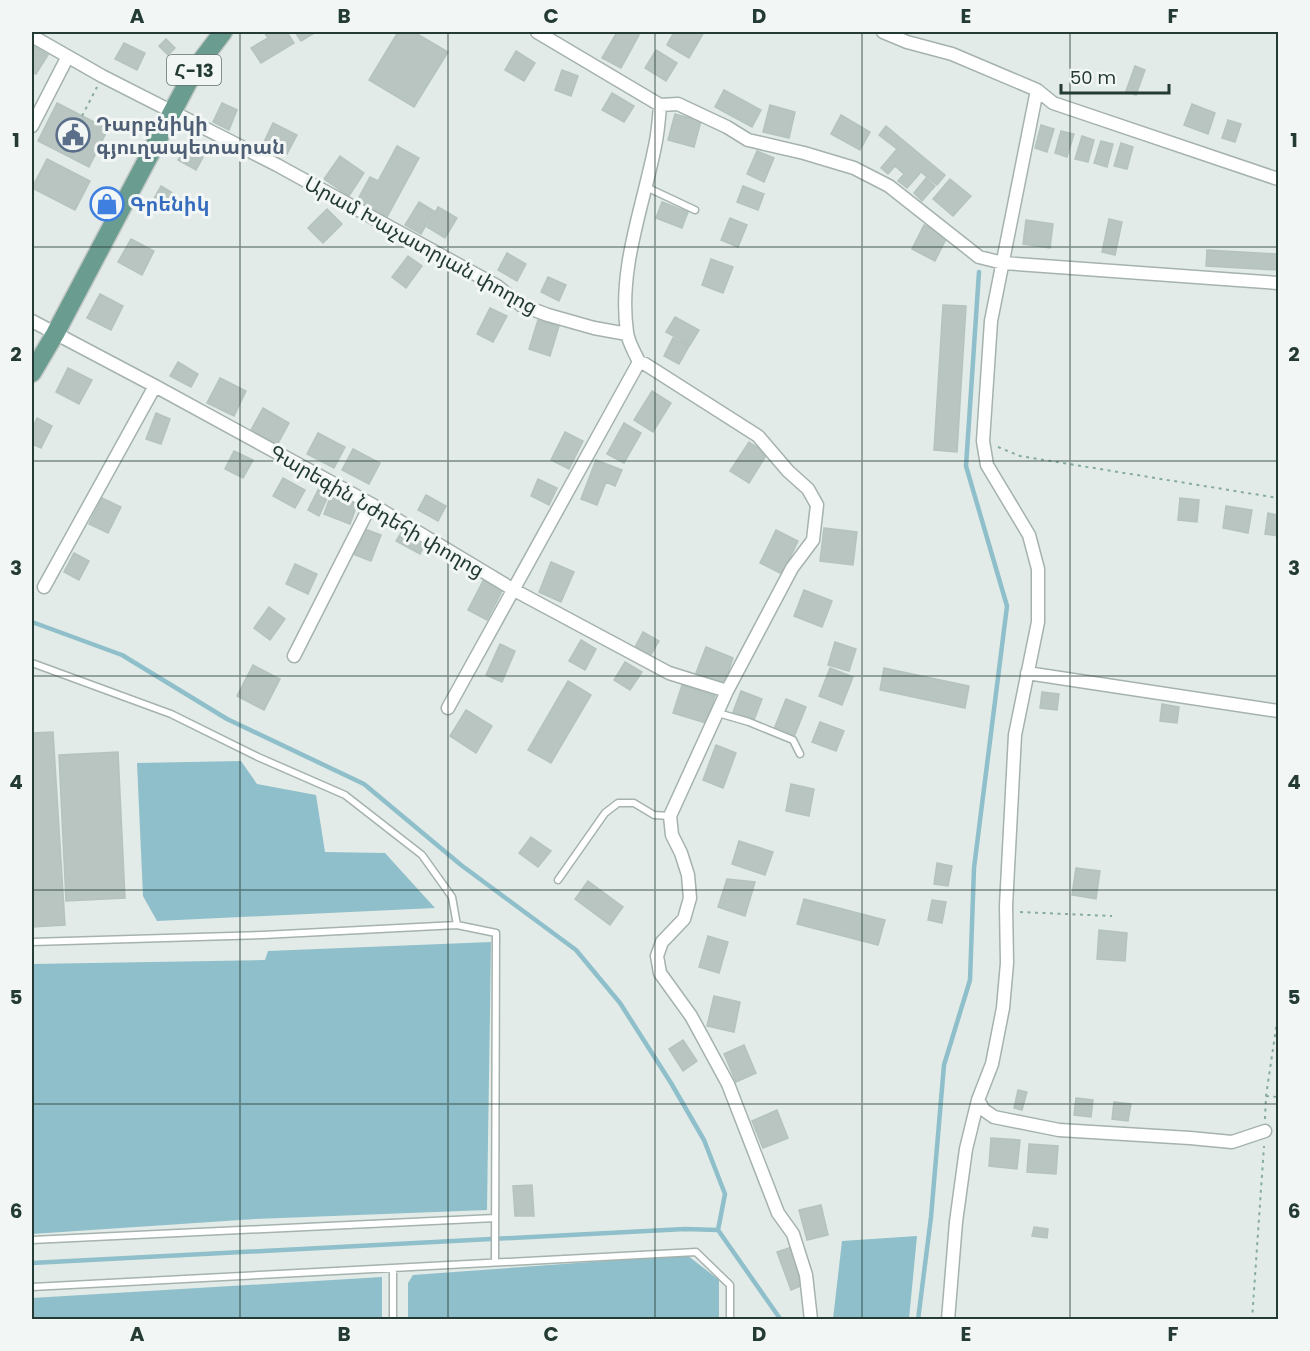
<svg xmlns="http://www.w3.org/2000/svg" width="1310" height="1351" font-family="Poppins,'Noto Sans Armenian',sans-serif">
<style>
.water{fill:#8fbfca}
.lines{fill:none;stroke-linecap:round;stroke-linejoin:round}
.stream{stroke:#8fbfca;stroke-width:4.5}
.building{fill:#b8c5c0;stroke:#b5c3be;stroke-width:1.5}
.lane-casing{stroke:#a5b2ae;stroke-width:9}
.street-casing{stroke:#a5b2ae;stroke-width:15}
.primary-casing{stroke:#c2c8c6;stroke-width:21}
.path{stroke:#86aba0;stroke-width:2;stroke-dasharray:3 4.5;stroke-linecap:butt}
.lane{stroke:#fff;stroke-width:6}
.street{stroke:#fff;stroke-width:12}
.primary{stroke:#6b9c90;stroke-width:18}
.grid{fill:none;stroke:#243a34;stroke-width:1.5;stroke-opacity:0.55}
.labels{text-anchor:middle;dominant-baseline:central;stroke-width:6;stroke-linejoin:round;paint-order:stroke}
.shield{fill:#f2f7f5;stroke:#62736e;stroke-width:1.5}
.shield-label{font-size:18px;font-weight:bold;fill:#243a34}
.service-label{font-size:20px;font-weight:bold;fill:#4e5e75;stroke:#f2f7f5;text-anchor:start}
.shop-label{font-size:20px;font-weight:bold;fill:#366cbe;stroke:#f2f7f5;text-anchor:start}
.street-label{font-size:20px;fill:#243a34;stroke:#f2f7f5}
.neatline{fill:none;stroke:#243a34;stroke-width:2}
.grid-label{font-size:20px;text-anchor:middle;font-weight:bold;fill:#243a34}
</style>
<rect width="100%" height="100%" fill="#e2ebe7"/>
<path class="water" d="M241 761 257 784 316 795 325 852 385 853 435 908 157 921 143 896 137 763Z
M491 942 487 1210 255 1219 32 1234V964L265 960 268 951Z
M917 1236 909 1319H833L842 1241Z
M687 1255 719 1280V1319H408V1283L413 1275Z
M382 1277V1319H32V1298Z"/>
<g class="lines">
<path class="stream" d="M32 622 122 655 227 719 364 784 461 865 576 950 620 1003 671 1083 704 1140 725 1194 718 1230 781 1320
M32 1263 685 1229 718 1230
M918 1320 931 1217 944 1065 970 980 974 868 1007 606 966 466 979 272"/>
</g>
<path class="building" d="M264 32H287L294 43 261 63 251 48 268 38Z
M295 32H316L301 41Z
M398 32H414L448 52 414 107 369 80Z
M617 32H633L639 35 621 68 602 58Z
M674 32H704L689 58 667 45Z
M166 39 175 48 168 55 159 46Z
M124 43 145 53 137 70 115 59Z
M32 45 48 55 36 74 32 72Z
M656 50 677 63 666 81 645 68Z
M516 51 535 63 524 81 505 70Z
M1135 66 1145 70 1136 95 1126 91Z
M562 70 578 76 571 96 555 90Z
M724 90 761 110 752 127 715 107Z
M612 93 634 106 624 122 602 110Z
M57 103 108 129 89 167 38 141Z
M222 103 237 110 229 130 213 122Z
M1192 104 1215 113 1208 134 1184 125Z
M770 105 795 112 789 138 763 132Z
M675 114 701 121 694 147 668 140Z
M841 115 870 132 860 150 831 134Z
M1228 120 1241 124 1235 142 1222 138Z
M273 123 297 135 287 154 264 142Z
M1041 125 1054 129 1047 152 1035 148Z
M886 126 945 175 937 185 921 172 907 188 898 181 904 174 895 166 888 174 881 168 897 149 879 135Z
M1061 131 1074 134 1067 157 1055 153Z
M1082 136 1094 140 1088 162 1075 159Z
M190 139 208 148 196 170 178 160Z
M1101 141 1113 144 1107 167 1094 163Z
M1121 143 1133 147 1127 169 1114 166Z
M397 146 419 158 387 217 357 201 370 177 378 181Z
M757 151 774 158 764 182 747 174Z
M340 156 364 173 349 196 324 179Z
M47 159 90 181 75 210 32 188Z
M926 178 935 186 922 201 914 193Z
M950 179 971 196 953 216 933 199Z
M161 186 176 195 166 213 151 204Z
M743 186 764 194 758 210 737 202Z
M419 202 434 211 421 234 405 225Z
M662 202 688 212 682 228 656 218Z
M438 207 457 218 445 238 427 227Z
M327 209 342 224 323 243 308 228Z
M730 218 747 225 738 247 721 240Z
M1109 219 1122 222 1115 255 1102 252Z
M1026 220 1053 224 1050 248 1023 244Z
M924 225 947 237 935 261 912 249Z
M131 239 154 251 142 275 118 262Z
M1207 250 1278 254V270L1206 266Z
M507 253 526 264 517 281 498 270Z
M408 256 422 266 406 288 392 277Z
M711 259 733 267 723 293 702 285Z
M548 277 566 285 559 301 541 292Z
M100 294 123 306 111 330 87 318Z
M943 305 966 306 957 452 934 450Z
M490 308 507 316 493 342 477 334Z
M675 317 699 330 690 345 666 332Z
M538 320 559 326 550 356 529 349Z
M673 338 689 346 679 364 664 356Z
M178 362 198 374 191 387 170 376Z
M68 368 92 380 79 404 56 392Z
M220 378 246 391 234 416 207 403Z
M652 391 671 403 653 432 634 420Z
M263 408 289 423 276 447 250 432Z
M156 413 170 419 161 444 146 439Z
M37 418 52 426 41 448 32 444V430Z
M624 423 641 433 624 463 607 454Z
M565 432 583 441 569 469 551 460Z
M318 433 345 447 334 468 307 454Z
M749 442 767 454 749 483 730 471Z
M353 449 380 463 369 484 342 470Z
M234 451 253 460 243 478 225 469Z
M596 460 622 470 615 486 606 482 597 505 581 499Z
M283 478 305 490 295 508 273 496Z
M538 479 557 488 549 505 531 496Z
M319 488 330 492 319 516 308 510Z
M331 495 357 505 350 524 324 514Z
M426 495 446 506 438 521 418 510Z
M102 498 121 507 108 533 89 524Z
M1180 498 1199 500 1197 522 1178 520Z
M1226 506 1252 510 1248 533 1223 528Z
M1268 513 1278 515V536L1265 534Z
M362 528 381 535 371 561 353 554Z
M824 528 857 532 853 565 820 561Z
M776 530 798 541 782 574 760 563Z
M401 533 424 546 420 554 396 541Z
M74 553 89 561 79 580 64 572Z
M551 562 574 572 561 602 539 592Z
M295 564 317 574 308 594 286 584Z
M485 577 504 587 487 620 468 610Z
M804 590 832 601 822 627 794 616Z
M269 607 285 619 270 640 254 628Z
M643 632 659 641 649 658 634 649Z
M581 640 596 649 585 670 569 661Z
M835 642 856 649 849 671 828 665Z
M500 644 515 651 502 682 486 675Z
M706 647 733 658 724 684 696 673Z
M625 662 642 672 630 690 614 680Z
M253 665 280 679 264 710 237 696Z
M830 668 853 677 842 705 819 696Z
M884 668 969 686 965 708 880 690Z
M568 681 591 695 551 763 528 750Z
M682 685 715 696 706 723 673 713Z
M741 691 762 699 754 720 733 712Z
M1042 692 1059 694 1057 710 1040 708Z
M786 699 806 707 794 737 774 729Z
M1162 704 1179 707 1177 723 1160 721Z
M466 710 492 726 476 753 450 736Z
M820 722 844 731 836 751 812 742Z
M53 732 65 925 32 927V733Z
M716 745 736 753 723 788 703 780Z
M118 752 125 898 66 901 59 755Z
M791 784 814 789 809 816 786 811Z
M531 837 551 851 538 867 519 853Z
M739 841 773 852 765 875 732 864Z
M937 863 952 866 948 886 934 884Z
M1076 868 1100 871 1096 899 1072 895Z
M727 879 755 882 745 916 718 907Z
M588 881 623 907 610 925 575 899Z
M804 899 885 920 878 945 797 924Z
M932 900 946 902 942 923 928 920Z
M1099 930 1127 933 1125 961 1097 959Z
M708 936 728 942 719 973 699 967Z
M714 996 740 1002 734 1032 707 1026Z
M683 1040 697 1061 683 1071 669 1049Z
M744 1045 756 1073 736 1082 724 1054Z
M1018 1090 1027 1092 1022 1110 1014 1108Z
M1076 1098 1093 1100 1091 1117 1074 1115Z
M1114 1102 1131 1104 1128 1121 1112 1119Z
M777 1110 788 1138 763 1148 752 1121Z
M991 1138 1020 1140 1017 1169 989 1166Z
M1029 1144 1058 1146 1056 1174 1027 1172Z
M532 1185 534 1216H515L513 1186Z
M821 1205 828 1235 807 1240 799 1210Z
M1034 1227 1048 1229 1047 1238 1032 1236Z
M792 1247 805 1284 791 1290 777 1252Z"/>
<g class="lines">
<g class="lane-casing">
<path id="lane" d="M646 187 695 210
M32 663 171 714 258 757 345 795 422 855 452 897 457 925 263 935 32 942
M718 713 749 722 793 740 800 754
M558 880 605 813 618 803H634L654 815 670 816
M457 925 496 933 495 1262
M32 1240 495 1218
M393 1269V1320
M32 1287C253 1276 475 1263 696 1252L730 1285V1320"/>
</g>
<g class="street-casing">
<path id="street" d="M537 32 660 105 678 104 727 127 748 140 804 153 854 168 889 186 979 257 1003 263 1278 283
M883 32 907 42 952 54 1037 90 1053 103 1278 179
M32 36 102 76 277 165 497 286 521 305 548 315 594 328 627 334
M660 105C659 119 658 133 655 146 643 207 618 269 627 332 628 342 635 353 639 362L645 364 758 436 788 471 808 489 817 505 813 540 792 568 727 691 670 816 672 835 681 853 688 875 690 898 684 919 662 942 657 956 660 973 691 1016 728 1084 778 1213 793 1234 806 1275 811 1320
M32 126 67 58
M32 321 155 386 371 504 514 590 669 673 727 691
M44 587 155 386
M294 656 371 504
M1027 673 1278 711
M448 708 639 362
M978 1100 984 1110 994 1117 1059 1130 1190 1138 1232 1142 1265 1131
M948 1320 956 1222 966 1149 978 1100 992 1064 1003 1008 1007 963 1006 906 1015 735 1038 622V569L1029 535 987 465 983 441 991 321 1037 90"/>
</g>
<g class="primary-casing">
<path id="primary" d="M32 373 55 334 195 69 223 32"/>
</g>
<path class="path" d="M82 116 97 87
M998 447 1020 456 1278 498
M1020 912 1112 916
M1266 1096 1278 1097
M1265 1119 1266 1096 1278 1015
M1252 1320 1264 1146"/>
<use href="#lane" class="lane"/>
<use href="#street" class="street"/>
<use href="#primary" class="primary"/>
</g>
<path class="grid" d="M240 32V1320M448 32V1320M655 32V1320M862 32V1320M1070 32V1320M32 247H1278M32 461H1278M32 676H1278M32 890H1278M32 1104H1278"/>
<defs>
<g id="civic-ring" transform="scale(1.725)"><circle r="9.5" fill="#f2f7f5" stroke="#5c6f8a" stroke-width="1.5"/><path d="M-.6-6.5H3V-4.5H.6V-3L4-1V1h2V6H-6V1h2V-1L-.6-3ZM-1.2 2.5V6h2.4V2.5Z" fill="#5c6f8a"/></g>
<g id="shop-ring" transform="scale(1.725)"><circle r="9.5" fill="#f2f7f5" stroke="#3f7fe0" stroke-width="1.5"/><path d="M-5-2.5h2.3a2.7 3.5 0 0 1 5.4 0H5L5.5 6h-11ZM-1.5-2.5h3a1.5 2.3 0 0 0-3 0Z" fill="#3f7fe0"/></g>
</defs>
<g fill-rule="evenodd">
<use href="#civic-ring" x="73" y="135"/>
<use href="#shop-ring" x="107" y="204"/>
</g>
<g class="labels">
<rect class="shield" x="167" y="55" width="54" height="30" rx="4.5"/>
<g class="shield-label">
<text x="194" y="70">Հ-13</text>
</g>
<g class="service-label">
<text x="96" y="124">Դարբնիկի<tspan x="96" dy="23">գյուղապետարան</tspan></text>
</g>
<g class="shop-label">
<text x="130" y="204">Գրենիկ</text>
</g>
<g class="street-label">
<text transform="translate(421 245) rotate(29)">Արամ Խաչատրյան փողոց</text>
<text transform="translate(377 511) rotate(30)">Գարեգին Նժդեհի փողոց</text>
</g>
</g>
<rect width="1310" height="1351" fill="none" stroke="#f2f7f5" stroke-width="66"/>
<path d="M1061 84v9h108v-9" fill="none" stroke="#243a34" stroke-width="3"/>
<text x="1070" y="84" font-size="18" fill="#243a34" stroke="#f2f7f5" stroke-width="4.5" paint-order="stroke">50 m</text>
<rect x="33" y="33" width="1244" height="1285" class="neatline"/>
<g class="grid-label">
<text x="137" y="23">A</text>
<text x="344" y="23">B</text>
<text x="551" y="23">C</text>
<text x="759" y="23">D</text>
<text x="966" y="23">E</text>
<text x="1173" y="23">F</text>
<text x="16" y="147">1</text>
<text x="1294" y="147">1</text>
<text x="16" y="361">2</text>
<text x="1294" y="361">2</text>
<text x="16" y="575">3</text>
<text x="1294" y="575">3</text>
<text x="16" y="789">4</text>
<text x="1294" y="789">4</text>
<text x="16" y="1004">5</text>
<text x="1294" y="1004">5</text>
<text x="16" y="1218">6</text>
<text x="1294" y="1218">6</text>
<text x="137" y="1341">A</text>
<text x="344" y="1341">B</text>
<text x="551" y="1341">C</text>
<text x="759" y="1341">D</text>
<text x="966" y="1341">E</text>
<text x="1173" y="1341">F</text>
</g>
</svg>
